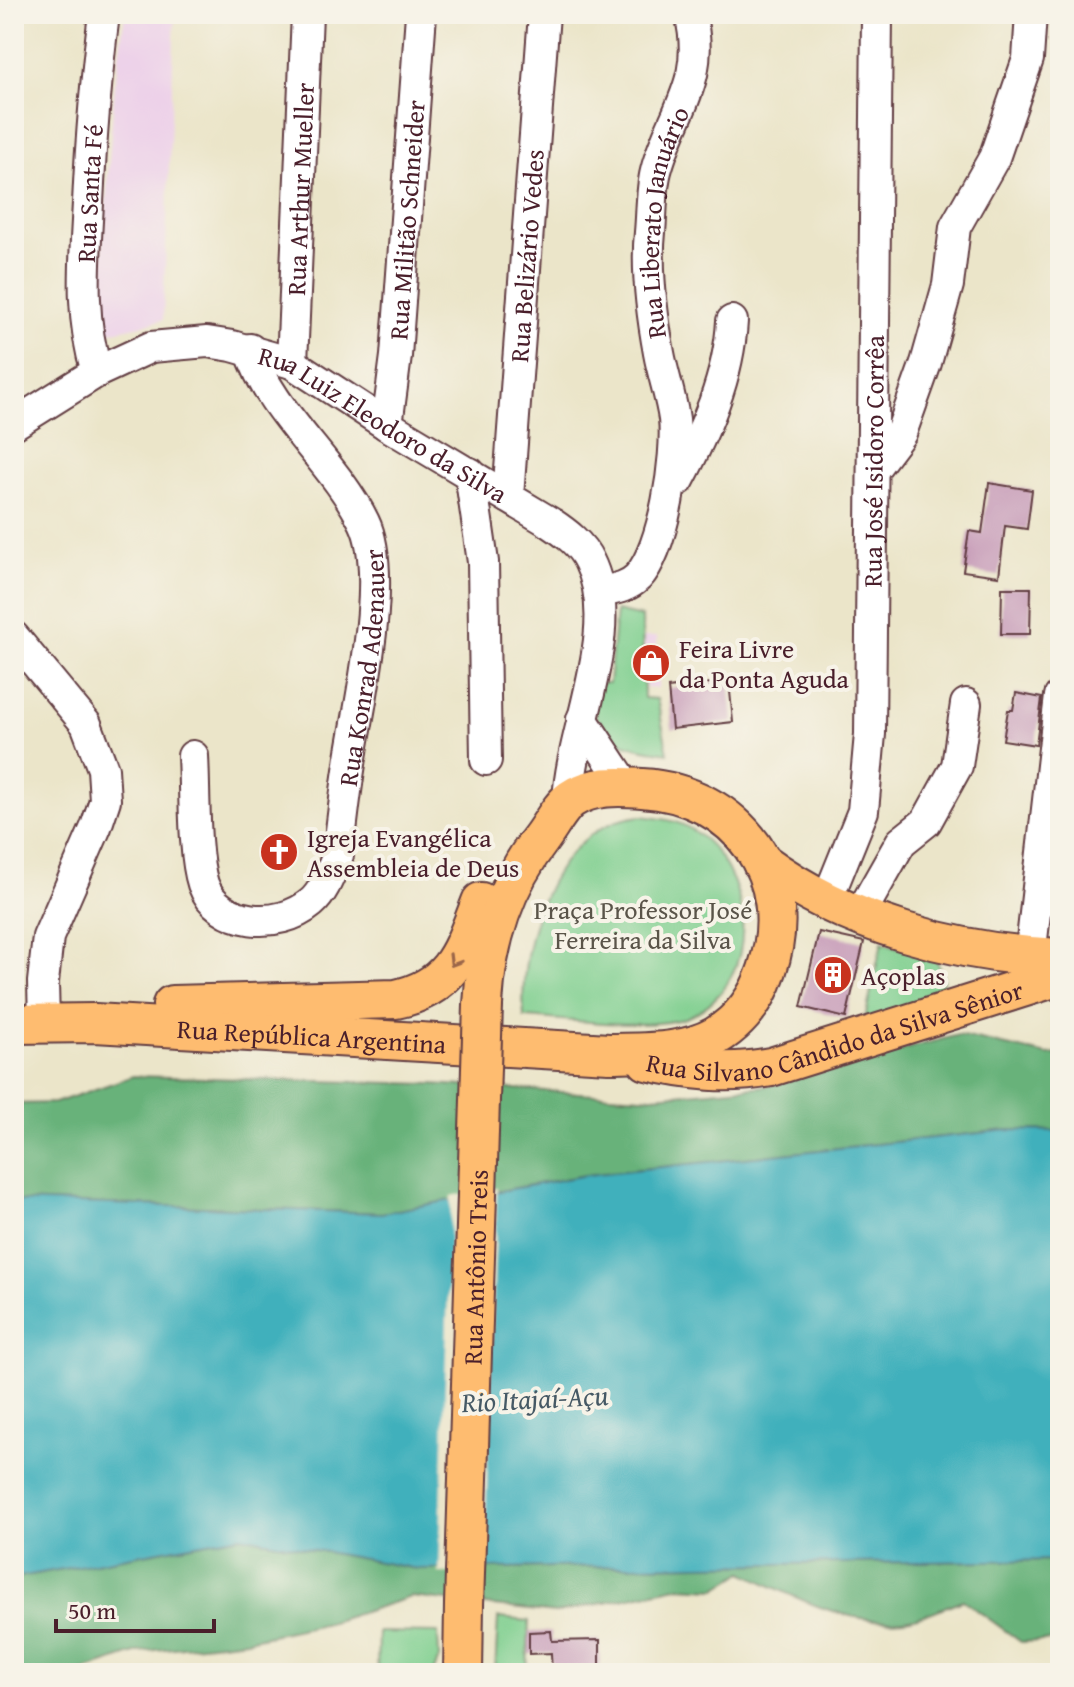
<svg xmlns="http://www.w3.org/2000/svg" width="1074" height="1687" font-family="'Gentium Book Plus',serif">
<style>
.built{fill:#edd1e9}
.green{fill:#7fcf8f;stroke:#64775d;stroke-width:2}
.forest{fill:#67b27a;stroke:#586852;stroke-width:2}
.water{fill:#40b0bc;stroke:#456874;stroke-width:2}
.pier{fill:#ebe5c9}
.building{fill:#c497b6}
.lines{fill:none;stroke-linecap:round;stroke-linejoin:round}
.minor-casing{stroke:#623d43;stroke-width:34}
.major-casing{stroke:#623d43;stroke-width:42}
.minor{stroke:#fff;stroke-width:30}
.major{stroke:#febc70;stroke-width:38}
.major-bridge-casing{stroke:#623d43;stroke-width:42;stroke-linecap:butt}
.major-bridge{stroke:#febc70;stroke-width:38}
.oneway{stroke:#9b664a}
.labels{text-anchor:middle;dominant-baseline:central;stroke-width:8;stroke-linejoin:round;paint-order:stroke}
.street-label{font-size:26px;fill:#4a1f2b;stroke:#f7f3e8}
.poi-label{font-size:26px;fill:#4a1f2b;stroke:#f7f3e8;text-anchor:start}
.park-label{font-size:26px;fill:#5a5449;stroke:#f7f3e8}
.water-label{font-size:28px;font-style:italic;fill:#465965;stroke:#f7f3e8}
</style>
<rect width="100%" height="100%" fill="#f7f3e8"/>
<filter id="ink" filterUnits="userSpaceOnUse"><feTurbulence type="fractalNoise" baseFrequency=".0125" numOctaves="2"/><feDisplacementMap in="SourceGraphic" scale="16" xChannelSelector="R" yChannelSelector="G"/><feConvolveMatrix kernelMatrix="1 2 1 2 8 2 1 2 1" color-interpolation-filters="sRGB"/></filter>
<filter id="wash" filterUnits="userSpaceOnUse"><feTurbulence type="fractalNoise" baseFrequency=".006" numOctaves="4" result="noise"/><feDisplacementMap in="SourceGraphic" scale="32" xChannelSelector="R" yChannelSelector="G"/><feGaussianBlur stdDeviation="1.8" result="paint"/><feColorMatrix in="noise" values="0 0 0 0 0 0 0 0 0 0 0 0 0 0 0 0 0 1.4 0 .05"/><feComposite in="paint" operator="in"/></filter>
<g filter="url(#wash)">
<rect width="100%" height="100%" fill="#ebe5c9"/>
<path class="built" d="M125 14H175L163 320 96 335 115 83Z
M644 637H657L658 688H646Z"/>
<path class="green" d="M616 611 642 617 644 698 657 699 668 753C642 749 605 746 596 716 593 707 596 692 596 683H609Z
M642 816C657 818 676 820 689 828 755 868 765 980 690 1016 656 1032 564 1019 524 1017 518 942 552 823 642 816Z
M882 942 936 960C944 974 946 982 937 996L865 1019Z
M498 1618 529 1621 527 1673H495Z
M378 1632 438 1633 439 1658 433 1673H377Z"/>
<path class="forest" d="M958 1035 1047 1055 1060 1054V1131L1008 1130 586 1175 382 1213 14 1201V1104L55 1103 133 1076 432 1084 642 1097 766 1086Z
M240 1536 417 1569 1060 1560V1640L1021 1642 963 1600C945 1606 923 1618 904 1620 849 1626 791 1596 743 1572L716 1589 677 1587 556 1613 411 1597 328 1623 247 1640 138 1652 76 1673H14V1578Z"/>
<path class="water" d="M1008 1130 1060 1131V1560L417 1569 240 1536 14 1578V1201L382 1213 586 1175Z"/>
<path class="pier" d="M497 1188 484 1572 439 1573 451 1196Z"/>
<g id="blocks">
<path class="building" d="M989 483 1032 490 1027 529 1005 526 999 576 963 571 969 531 982 533Z
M1002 588H1031L1030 634H1001Z
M729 681 733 722 672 729 668 688Z
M1016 693 1042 698 1036 745 1003 740 1008 710H1013Z
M819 932 864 942 846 1018 801 1007Z
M551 1631 552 1641 600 1640V1673L552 1672 551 1653 529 1654V1632Z"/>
</g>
</g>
<g filter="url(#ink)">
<use href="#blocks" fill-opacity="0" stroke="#623d43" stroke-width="2"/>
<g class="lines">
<g class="minor-casing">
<g id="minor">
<path id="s1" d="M292 363 307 14"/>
<path id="s2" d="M97 372C79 315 85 261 88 203 91 140 96 77 104 14"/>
<path id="s3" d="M14 424 97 372 151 347 207 342 232 346 292 363 387 425 551 523C566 533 581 544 589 561 623 629 571 728 568 801"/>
<path id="s4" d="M387 425 396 356 421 14"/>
<path d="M873 470 901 433 926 363 948 285 955 227 994 158 1028 59 1031 14"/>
<path d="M470 473 483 562 486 760"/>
<path d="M679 480C705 431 729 377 732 321"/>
<path id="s5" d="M508 497 544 14"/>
<path id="s6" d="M599 592C614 589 627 588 638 577 664 549 678 456 674 419 671 397 663 375 659 353 652 315 646 270 650 232 652 212 651 190 656 171 671 113 708 81 690 14"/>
<path d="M14 637 86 724 103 769 105 800 96 827 48 937 43 982 44 1023"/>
<path d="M582 719 627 787"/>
<path id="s7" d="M193 756C195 790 193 853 203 884 218 926 279 930 311 903 325 891 331 871 338 855 342 825 345 794 350 764 359 704 390 575 364 522 334 461 269 412 250 349"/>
<path id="s8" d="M827 900 863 811 870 734 877 14"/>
<path d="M859 916 901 842 926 822 957 766 966 704"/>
<path d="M1030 957 1060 696"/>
</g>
</g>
<g class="major-casing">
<g id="major">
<path d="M762 862C846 924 957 954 1060 958"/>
<path d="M172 1005 396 999C453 987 462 951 481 902"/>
<path id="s9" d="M14 1024 95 1023 609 1053C645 1052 684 1054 716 1036 741 1021 758 997 767 970 799 877 738 794 642 788 618 786 592 785 571 799 560 807 551 825 542 837 503 887 486 944 483 1005"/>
<path id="s10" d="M647 1061C691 1071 728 1075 771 1067L1060 976"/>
<path d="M463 1673 464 1605"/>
</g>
</g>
<use href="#minor" class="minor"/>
<use href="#major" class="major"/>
<g class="major-bridge-casing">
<g id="major-bridge">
<path id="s11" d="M464 1605 483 1005"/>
</g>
</g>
<use href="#major-bridge" class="major-bridge"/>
</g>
<defs><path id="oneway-chevron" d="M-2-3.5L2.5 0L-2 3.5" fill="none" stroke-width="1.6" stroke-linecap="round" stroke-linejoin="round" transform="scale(2)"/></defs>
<use class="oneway" href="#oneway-chevron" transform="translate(454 961) rotate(121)"/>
</g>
<defs>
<g id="shop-disc" transform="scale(2)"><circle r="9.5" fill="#c8321e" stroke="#f7f3e8"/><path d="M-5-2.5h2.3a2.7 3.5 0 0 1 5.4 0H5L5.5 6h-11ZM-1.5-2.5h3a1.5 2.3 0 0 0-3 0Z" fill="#fff"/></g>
<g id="church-disc" transform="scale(2)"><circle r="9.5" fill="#c8321e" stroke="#f7f3e8"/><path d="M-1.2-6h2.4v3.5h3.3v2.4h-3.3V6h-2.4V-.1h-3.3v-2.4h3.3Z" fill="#fff"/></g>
<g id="building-disc" transform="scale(2)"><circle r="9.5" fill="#c8321e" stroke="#f7f3e8"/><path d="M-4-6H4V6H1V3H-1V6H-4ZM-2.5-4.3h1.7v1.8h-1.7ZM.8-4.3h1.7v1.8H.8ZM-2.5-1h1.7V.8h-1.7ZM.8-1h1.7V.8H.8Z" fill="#fff"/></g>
</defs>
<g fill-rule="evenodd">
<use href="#shop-disc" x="651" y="663"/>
<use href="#church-disc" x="279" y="852"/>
<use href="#building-disc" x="833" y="975"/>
</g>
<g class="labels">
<g class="street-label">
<text stroke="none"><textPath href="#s1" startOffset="174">Rua Arthur Mueller</textPath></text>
<text stroke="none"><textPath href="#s2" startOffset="180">Rua Santa Fé</textPath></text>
<text stroke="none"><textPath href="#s4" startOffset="206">Rua Militão Schneider</textPath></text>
<text stroke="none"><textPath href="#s6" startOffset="408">Rua Liberato Januário</textPath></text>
<text stroke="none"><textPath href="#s5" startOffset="242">Rua Belizário Vedes</textPath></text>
<text stroke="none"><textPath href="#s3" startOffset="410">Rua Luiz Eleodoro da Silva</textPath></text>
<text stroke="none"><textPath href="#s8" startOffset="446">Rua José Isidoro Corrêa</textPath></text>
<text stroke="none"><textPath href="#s7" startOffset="500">Rua Konrad Adenauer</textPath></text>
<text stroke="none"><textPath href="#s10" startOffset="194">Rua Silvano Cândido da Silva Sênior</textPath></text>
<text stroke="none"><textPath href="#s9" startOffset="298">Rua República Argentina</textPath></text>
<text stroke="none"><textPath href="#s11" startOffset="338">Rua Antônio Treis</textPath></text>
</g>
<g class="poi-label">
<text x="679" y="648">Feira Livre<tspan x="679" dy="30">da Ponta Aguda</tspan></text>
<text x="307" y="837">Igreja Evangélica<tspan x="307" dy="30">Assembleia de Deus</tspan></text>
<text x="861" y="975">Açoplas</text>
</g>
<g class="park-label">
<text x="643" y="909">Praça Professor José<tspan x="643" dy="30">Ferreira da Silva</tspan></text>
</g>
<g class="water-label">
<text transform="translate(535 1398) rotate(-3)">Rio Itajaí-Açu</text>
</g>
</g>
<rect width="1074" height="1687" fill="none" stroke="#f7f3e8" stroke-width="48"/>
<path d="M56 1619v12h158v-12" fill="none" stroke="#4a1f2b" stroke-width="4"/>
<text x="68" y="1619" font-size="24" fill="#4a1f2b" stroke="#f7f3e8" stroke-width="6" paint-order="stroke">50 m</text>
</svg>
